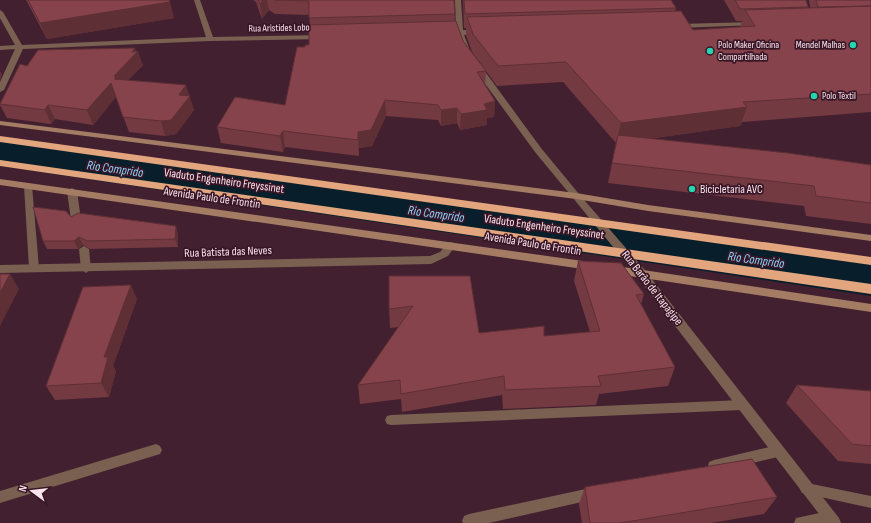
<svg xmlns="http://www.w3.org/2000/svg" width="871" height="523" font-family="'Sofia Sans Condensed',sans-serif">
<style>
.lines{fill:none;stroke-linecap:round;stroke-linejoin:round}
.river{fill:#081f2b;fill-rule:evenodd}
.service{fill:#7a6051;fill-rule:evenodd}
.minor{fill:#7a6051;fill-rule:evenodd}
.tertiary{fill:#7a6051;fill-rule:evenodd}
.secondary{fill:#a47c63;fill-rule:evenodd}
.motorway{fill:#e3a57e;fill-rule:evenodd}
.wall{fill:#733a41}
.shaded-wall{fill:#5e2f35}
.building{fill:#86434c;stroke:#5e2f35}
.poi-dot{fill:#24d5af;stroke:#381626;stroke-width:1.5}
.labels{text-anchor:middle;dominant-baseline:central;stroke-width:3.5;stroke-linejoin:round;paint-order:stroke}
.far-street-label{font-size:10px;fill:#fbe3ec;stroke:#381626}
.far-poi-label{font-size:10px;fill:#fbe3ec;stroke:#381626;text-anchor:start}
.street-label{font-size:12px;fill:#fbe3ec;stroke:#381626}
.poi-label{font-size:12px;fill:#fbe3ec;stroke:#381626;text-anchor:start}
.water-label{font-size:13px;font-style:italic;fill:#85d3fc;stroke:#381626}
</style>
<rect width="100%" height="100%" fill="#432030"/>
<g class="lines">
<path class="river" d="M0 138 871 258V296L0 166Z"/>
<path class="service" d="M28 183 32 186 39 268 34 272 29 268 24 186Z
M72 188 77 191 81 220 76 223 71 220 67 191Z
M84 246 89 249 91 269 86 273 81 269 79 249Z
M778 445 782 447 784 451 782 455 778 457 714 472 709 470 708 466 709 462 714 460Z
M595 487 600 489 602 493 600 497 595 499 489 523H463L462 521 464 516 469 514Z
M829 511 834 512 836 517 834 522 830 523H794L796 518Z"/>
<path class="minor" d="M194 0H200L213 37 322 35 326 37 322 39 210 41 23 49 4 90 0 92V82L15 49 0 50V46L15 45 0 18V10L3 12 22 45 206 37Z
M455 0H461L463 30H480L483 32 480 34 464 35 471 53 467 55 463 53 457 35H448L445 33 448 31H456Z
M754 22 757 24 756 25 678 28 675 26 678 24Z
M475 66H481L541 148 579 194 581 196 579 198H573L535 152 475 70Z
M451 242 456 245 448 256 431 264 0 273V265L430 256 440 252 448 243Z
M742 400 746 401 748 405 746 409 742 410 391 425 387 424 385 420 387 416 391 415Z
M156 444 160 446 162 450 160 454 0 503V491Z
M807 483 871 496V508L802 493 800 489 802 485Z"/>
<path class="tertiary" d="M576 193 579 194 644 269 839 518 841 523H826L636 275 573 198 571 196Z"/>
<path class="secondary" d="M0 121 576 193 648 205 871 235V241L648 211 576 199 0 125Z
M0 179 590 262 595 266 590 270 0 185Z
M616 266 871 304V312L616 274 611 270Z"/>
<path class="motorway" d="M0 136 871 257V265L0 142Z
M0 160 871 284V294L0 166Z"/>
</g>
<path class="wall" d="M26 0H28L174 18 47 39Z
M253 0H454L455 21 463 41 486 71 485 85 495 101 494 117 487 118V125L460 130 457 123 441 126 438 120 386 116 372 146 359 148V156L285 147 283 152 221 143 217 127 285 105 305 47 309 45 310 25 309 15 275 14 269 10 262 19 256 2Z
M463 0H671L676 8 675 12 693 30 740 27 742 21H736L724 0H806L808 8H810L809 0H871V112L742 122 740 126 648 139 871 165V224L806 216 804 206 608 183 616 143 563 82 497 86 472 52 466 35V28H464Z
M136 51 143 65 128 80 189 96 194 110 176 134 165 136 129 132 116 97 93 125 55 119 51 124 7 118 0 105V103L27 66Z
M71 217 178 234V247L90 249 83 245 78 249H47L43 241Z
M578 261 644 294 641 304 675 367 668 386 599 394 596 405 503 409 502 395 402 412 401 399 360 404 358 385 399 327 390 328 389 309V276L479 333 544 336 590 332 574 281Z
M137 299 113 366 116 371 109 397 55 400 46 386Z
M797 385 871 391V464L838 461 786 403Z
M585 487 777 497 764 514 711 523H582L579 504Z"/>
<path class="shaded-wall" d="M263 0H267L269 10 262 19 260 4Z
M170 2 174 18 47 39 40 23Z
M135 48 137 53 138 51 143 65 121 88 119 93 114 76Z
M0 71 2 74 0 82Z
M111 83 116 97 93 125 87 110Z
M186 85 194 110 176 134 165 136 161 121Z
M385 100 386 116 372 146 359 148V156L358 132Z
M495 101 494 117 487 118V125L460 130 461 114 484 104Z
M48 105 55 119 51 124 45 110Z
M747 107 740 126 616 143 621 123Z
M457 108V123L441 126V110Z
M283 131 285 147 283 152 280 136Z
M176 226 178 234V247L175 239Z
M79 237 83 245 78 249 74 241Z
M10 274 19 289 0 326V293Z
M131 285 137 299 113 366 116 371 109 397 101 383 104 357Z"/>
<path class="building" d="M28 0H169L170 2 40 23Z
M258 0H263L260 4Z
M275 0H454L455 14 309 18V1Z
M464 0H671L676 8 465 14Z
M735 0H806L808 7 740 9Z
M816 0H870L871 1V6L818 7Z
M871 6V94L743 102 747 107 621 123 566 62 498 66 473 34 467 17 681 11 693 30 755 26 745 10Z
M456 21 463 41 486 71 477 72 495 101 484 104 487 110 461 114 457 108 441 110 438 105 385 100 371 130 358 132V140L283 131 280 136 217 127 235 97 285 105 297 47H305V45H309V25Z
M135 48 132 52 138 51 114 76 116 77 114 79 186 85 179 95 190 96 171 120 161 121 123 117 111 83 87 110 48 105 45 110 0 104 20 64 27 66 38 50Z
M618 135 788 153 871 165V203L816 196 814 186 612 163Z
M33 207 66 211 71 217 78 213 176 226 175 239 87 241 79 237 74 241H43Z
M578 261 621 263 644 294 636 295 675 367 598 376 601 386 505 390 504 376 401 394 400 380 358 385 413 306 389 309V276H470L479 333 544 326V336L600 331Z
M0 274H10L0 293Z
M131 285 104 357H108L101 383 46 386 83 287Z
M797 385 871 391V446L852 444Z
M752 459 777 497 620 523H590L585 487Z"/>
<g class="poi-dot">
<circle cx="853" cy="45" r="4"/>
<circle cx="710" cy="51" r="4"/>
<circle cx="814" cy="96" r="4"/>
<circle cx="692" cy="189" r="4"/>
</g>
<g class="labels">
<g class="far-street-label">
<text transform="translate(279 28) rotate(-1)">Rua Aristides Lobo</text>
</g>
<g class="far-poi-label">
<text x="718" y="45">Polo Maker Oficina<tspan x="718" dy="12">Compartilhada</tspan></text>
<text x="845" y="45" text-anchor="end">Mendel Malhas</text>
<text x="822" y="96">Polo Têxtil</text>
</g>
<g class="street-label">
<text transform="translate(224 181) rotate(8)">Viaduto Engenheiro Freyssinet</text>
<text transform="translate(212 198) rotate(8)">Avenida Paulo de Frontin</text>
<text transform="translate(544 227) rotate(8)">Viaduto Engenheiro Freyssinet</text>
<text transform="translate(533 244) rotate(9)">Avenida Paulo de Frontin</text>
<text transform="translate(228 252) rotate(-2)">Rua Batista das Neves</text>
<text transform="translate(652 288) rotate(52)">Rua Barão de Itapagipe</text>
</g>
<g class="poi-label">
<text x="700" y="189">Bicicletaria AVC</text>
</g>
<g class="water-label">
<text transform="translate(115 169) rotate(8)">Rio Comprido</text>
<text transform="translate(436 214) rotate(8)">Rio Comprido</text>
<text transform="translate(756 260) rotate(8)">Rio Comprido</text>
</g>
</g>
<g transform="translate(32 491) rotate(285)" stroke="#381626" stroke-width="3" paint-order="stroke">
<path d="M0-3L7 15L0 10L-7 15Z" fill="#fbe3ec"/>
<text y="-6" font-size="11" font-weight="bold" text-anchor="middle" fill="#fbe3ec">N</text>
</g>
</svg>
